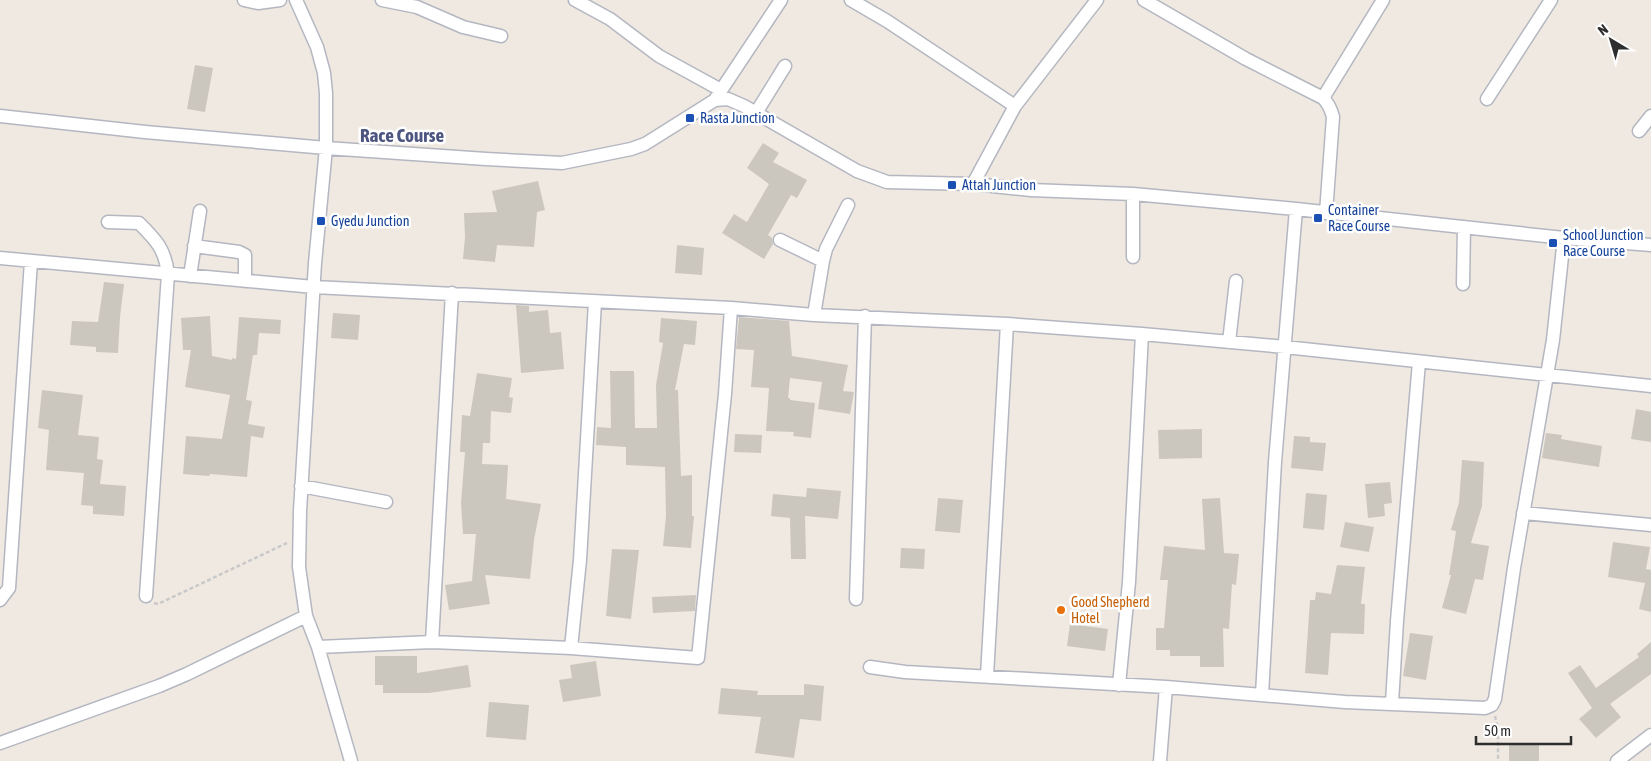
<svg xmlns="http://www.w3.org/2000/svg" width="1651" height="761" font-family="'Asap Condensed',sans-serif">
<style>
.building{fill:#cbc7bf}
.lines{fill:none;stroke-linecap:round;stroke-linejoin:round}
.minor-casing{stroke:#b4b7c1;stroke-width:15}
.path{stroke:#c9c9c9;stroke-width:2.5;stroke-dasharray:4 2.5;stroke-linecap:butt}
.minor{stroke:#fff;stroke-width:12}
.transit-dot{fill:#1a4fb4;stroke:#fff;stroke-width:2}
.food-dot{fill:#e8710a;stroke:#fff;stroke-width:2}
.labels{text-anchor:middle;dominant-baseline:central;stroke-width:5;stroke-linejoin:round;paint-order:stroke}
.transit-label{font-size:14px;fill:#164399;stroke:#fff;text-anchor:start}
.food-label{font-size:14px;fill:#c56008;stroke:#fff;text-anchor:start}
.district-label{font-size:19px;font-weight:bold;fill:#4d5680;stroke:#fff}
</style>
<rect width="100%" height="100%" fill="#efe9e1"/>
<path class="building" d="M195 65 213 68 205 112 187 109Z
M763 143 779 153 773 162 807 180 797 198 791 195 768 235 772 238 773 244 764 259 722 233 734 214 747 222 769 184 747 168Z
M538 181 545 210 537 212 534 247 497 245 495 262 463 259 465 237 464 213 497 212 492 191Z
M677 245 704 248 702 275 675 273Z
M104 282 124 284 120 317 118 353 96 352V347L70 345 72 321 98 322Z
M516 305 529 306V312L548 310 550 333 561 332 564 369 521 373Z
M333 313 360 315 358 340 331 338Z
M210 316 212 356 232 360V358L236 359 239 317 281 320 280 334 259 333 257 355H253L246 400 252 401 248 424 265 427 263 438 251 436 247 477 210 474 209 476 183 474 186 436 222 439 230 395 185 387 191 350H183L181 318Z
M739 317 789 321 792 356 848 365 843 391 854 392 850 414 818 409 822 382 790 378 788 398H790V400L815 403 811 438 793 436 794 432 766 431 769 388 751 387 754 350 736 349Z
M661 318 697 321 695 345 684 344 675 390H678L681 476 692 475V516H694L691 548 663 546 666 516 665 467 626 465V447L596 445 597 427 611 428 610 371H634L635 428H657L656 385 663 343 659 342Z
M477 373 512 378 509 397 513 398 511 413 491 411 490 443H483L482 464 508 465 506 499 541 504 534 540 530 579 485 575 490 604 449 610 445 585 472 581 476 534H463L461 503 465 452H460L462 415 470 416Z
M42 390 83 395 78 435 99 437 97 459 103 460 100 484 126 486 124 516 93 514V506L81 505 84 473 46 470 49 430 38 428Z
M1636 409 1651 412V442L1631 439Z
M1202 429V458L1159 459 1158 430Z
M1546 433 1562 435 1561 439 1602 446 1599 467 1542 458Z
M735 434 762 435 761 453 734 452Z
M1294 436 1310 437V442L1326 443 1323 471 1291 468Z
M1462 460 1484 462 1482 506 1471 543 1489 546 1483 580 1475 579 1466 614 1442 608 1451 575H1449L1456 531 1451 530 1459 502Z
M1390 482 1392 503 1384 504 1385 516 1368 518 1365 484Z
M807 488 841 491 838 519 805 516 806 559H791L790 518 771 516 773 494 806 497Z
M1306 493 1327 495 1324 530 1303 528Z
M938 498 963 500 960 533 935 531Z
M1220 498 1224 553 1239 554 1236 585 1232 584 1229 629 1223 628 1224 667H1200V656H1170V650H1156V628H1164L1168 580H1160L1164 546 1205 550 1202 499Z
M1345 522 1374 527 1369 552 1340 547Z
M1613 542 1650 547 1646 569 1651 570V612L1639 609 1645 583 1608 577Z
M901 548 925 549 924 569 900 568Z
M612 549 639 550 631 619 606 616Z
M1337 565 1365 567 1361 604H1365L1364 634 1331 633 1328 675 1305 673 1310 600H1315L1316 592 1331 594Z
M696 595 695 611 653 613 652 597Z
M1070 624 1108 629 1105 651 1067 646Z
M1410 633 1433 636 1426 680 1403 676Z
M1651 642V674L1610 704 1621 717 1596 738 1579 719 1592 708 1568 673 1580 665 1596 688 1639 657 1637 654Z
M375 656H417V673L468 665 471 687 429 693H383V685H375Z
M596 661 601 696 563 702 559 680 572 678 570 665Z
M804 684 824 686 821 721 800 719 794 758 755 753 761 717 718 714 721 688 758 691 757 695H804Z
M489 702 529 705 526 740 486 737Z
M1539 743V761H1509V744Z"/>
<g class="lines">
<g class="minor-casing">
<path id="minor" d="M244 0 258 3 280 0
M296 0 317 47 324 73 326 93V148L315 263 300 511 299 567 306 616 318 647 351 761
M382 0 417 7 463 27 501 36
M575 0 610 19 659 56 721 90
M851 0 887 21 1015 106 973 184
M1144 0 1246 59 1323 98C1329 104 1331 109 1333 117L1326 213
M716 98 781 0
M1323 98 1383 0
M1487 99 1551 0
M1015 106 1097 0
M756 113 785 66
M0 116 145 132 326 148 486 159 562 163 631 149 645 144 715 100 728 99 744 106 857 171 887 182 973 184 1031 190 1133 194 1296 209 1564 238 1651 245
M1639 131 1651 116
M108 222 139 223C156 240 165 249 168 274L146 596
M780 240 823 261
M194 246 239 252 245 255V281
M1133 257V194
M0 258 314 287 731 308 814 315 1007 324 1142 334 1285 347 1651 386
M190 276 200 211
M1463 284 1464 227
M814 315 823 261 826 249 848 205
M1229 342 1236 281
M301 486 386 502
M1523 513 1651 525
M856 599 865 316
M0 600 9 588 31 261
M432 642 452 293
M318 647 432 642 571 648 698 658 725 394 731 308
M571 648 580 560 595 302
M870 667 905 672 1166 687 1345 702 1485 708 1492 705 1495 699 1514 568 1553 340 1564 238
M987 676 1007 324
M1119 685 1129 582 1142 334
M1262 695 1275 462 1296 209
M1392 703 1397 621 1419 362
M0 743 159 686 187 674 306 616
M1160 761 1166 687
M1617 761 1651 735"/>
</g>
<path class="path" d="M154 603 158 604 287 543
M1495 716 1498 729V761"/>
<use href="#minor" class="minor"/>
</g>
<g class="transit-dot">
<rect x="685" y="113" width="10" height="10" rx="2.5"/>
<rect x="947" y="180" width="10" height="10" rx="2.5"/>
<rect x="1313" y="213" width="10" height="10" rx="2.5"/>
<rect x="316" y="216" width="10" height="10" rx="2.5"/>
<rect x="1548" y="238" width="10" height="10" rx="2.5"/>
</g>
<circle class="food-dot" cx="1061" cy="610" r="5"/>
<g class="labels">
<g class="transit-label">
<text x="700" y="118">Rasta Junction</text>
<text x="962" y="185">Attah Junction</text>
<text x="1328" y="210">Container<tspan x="1328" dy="16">Race Course</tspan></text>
<text x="331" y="221">Gyedu Junction</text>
<text x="1563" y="235">School Junction<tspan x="1563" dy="16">Race Course</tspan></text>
</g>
<g class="food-label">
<text x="1071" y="602">Good Shepherd<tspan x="1071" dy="16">Hotel</tspan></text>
</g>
<g class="district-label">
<text x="402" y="135">Race Course</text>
</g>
</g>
<g transform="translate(1611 40) rotate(322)" stroke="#ffffff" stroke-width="4" paint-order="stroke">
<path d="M0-4L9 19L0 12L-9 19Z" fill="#2e2e2e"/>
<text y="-8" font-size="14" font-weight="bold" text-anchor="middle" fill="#2e2e2e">N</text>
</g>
<path d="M1476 736v8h95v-8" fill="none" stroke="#2e2e2e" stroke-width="2.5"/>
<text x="1484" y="736" font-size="15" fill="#2e2e2e" stroke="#ffffff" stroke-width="4" paint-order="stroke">50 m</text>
</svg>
